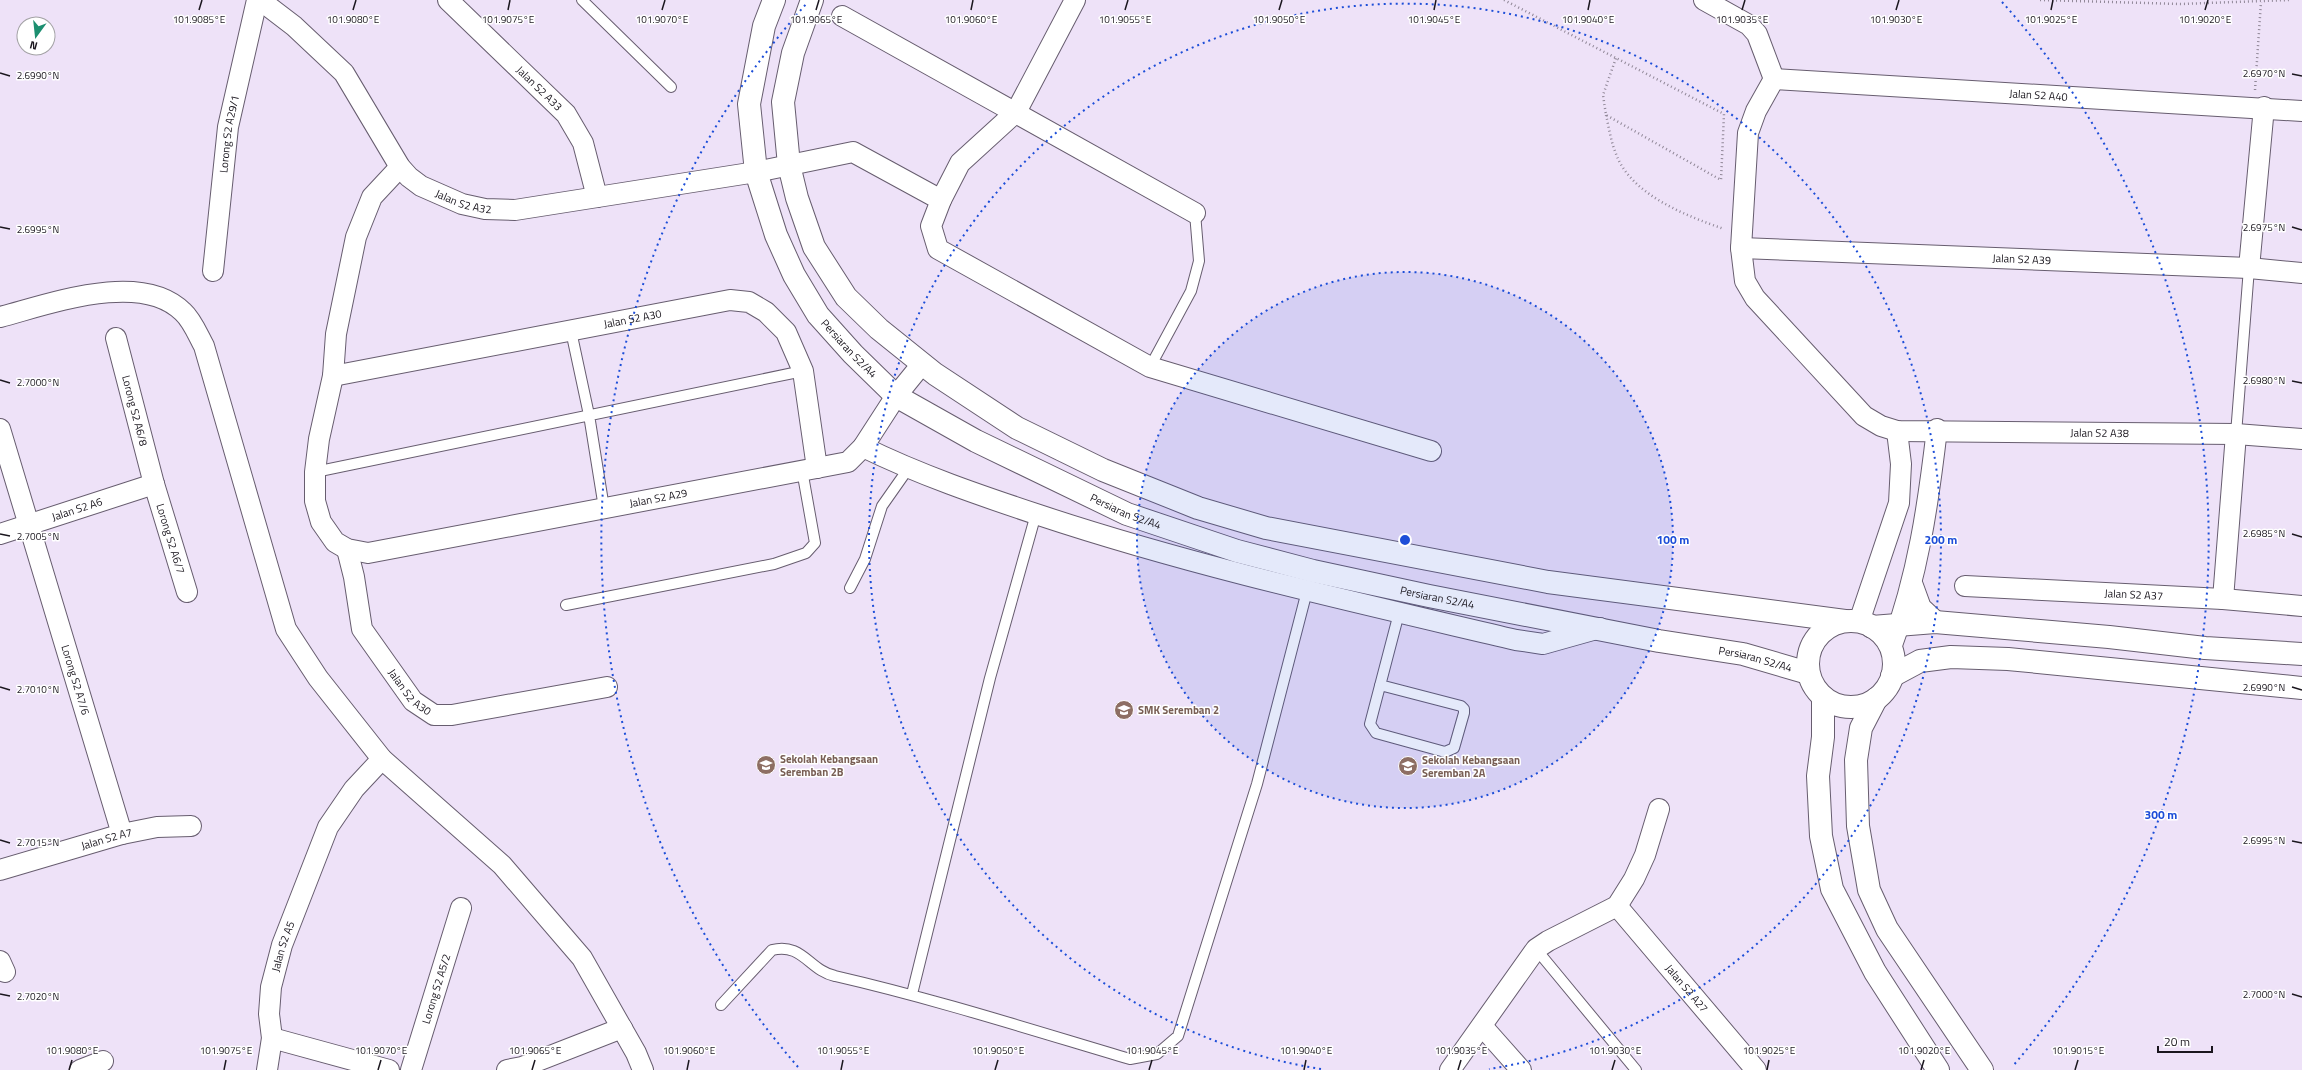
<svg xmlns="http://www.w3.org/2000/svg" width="2302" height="1070" font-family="'Titillium Web',sans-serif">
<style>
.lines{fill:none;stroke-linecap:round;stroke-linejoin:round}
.lane-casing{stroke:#675d6f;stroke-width:12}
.street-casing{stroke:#675d6f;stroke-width:22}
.secondary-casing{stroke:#675d6f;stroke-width:24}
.path{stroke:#908797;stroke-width:2.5;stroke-dasharray:1 3;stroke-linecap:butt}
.lane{stroke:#fff;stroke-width:10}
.street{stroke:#fff;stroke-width:20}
.secondary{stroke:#fff;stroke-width:22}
.ticks{fill:none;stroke:#1a161e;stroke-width:1.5}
.ring{fill:none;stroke:#1d4ed8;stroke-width:2;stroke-dasharray:2 4}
.labels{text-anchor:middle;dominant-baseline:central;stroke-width:3;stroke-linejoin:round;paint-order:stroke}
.street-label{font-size:11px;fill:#1a161e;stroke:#fff}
.education-label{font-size:11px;font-weight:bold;fill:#785e54;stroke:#fff;text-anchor:start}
.ticks-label{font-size:10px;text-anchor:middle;fill:#1a161e;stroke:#fff;stroke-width:3;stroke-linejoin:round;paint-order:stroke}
.centre{fill:#1d4ed8;stroke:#fff;stroke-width:2}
.ring-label{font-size:12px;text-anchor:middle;font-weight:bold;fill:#1d4ed8;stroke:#fff;stroke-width:3;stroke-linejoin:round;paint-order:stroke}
</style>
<rect width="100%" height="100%" fill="#eee2f8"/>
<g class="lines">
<g class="lane-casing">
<path id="lane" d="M582 0 671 87
M571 331 589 415 604 508
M1150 367 1191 291 1199 261 1195 213
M2236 434 2249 268
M315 472 803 371
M850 588 865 559 882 506 908 469
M566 605 774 564 806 553 815 543 802 470
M1380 685 1461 706 1464 709V713L1454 748 1445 752 1376 733 1370 724 1399 613
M1536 949 1636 1070
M912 994 990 678 1036 514
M721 1005 772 950C802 942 810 971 835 976 935 999 1032 1030 1130 1059L1157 1054 1178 1036 1257 784 1307 591"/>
</g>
<g class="street-casing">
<g id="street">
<path id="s1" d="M260 0 294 26 344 73 400 167 409 177 421 186 462 204 485 209 515 210 756 172 853 152 941 200 931 226 938 249 1150 367 1431 451"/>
<path id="s2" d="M448 0 566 114 583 143 597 197"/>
<path d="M1704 0 1749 25 1757 34 1774 79"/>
<path d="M842 16 1195 213"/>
<path id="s3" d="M1774 79 1756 111 1748 133 1741 248 1745 281 1755 298 1864 416 1881 426 1897 431 2236 434 2302 439"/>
<path id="s4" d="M1774 79 2302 111"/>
<path id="s5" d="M400 167 372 197 356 237 336 334 333 376 319 439 315 472V501L321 522 335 542 347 549 368 553 848 462 863 447 896 396 922 364"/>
<path d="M941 200 960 163 1016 112 1075 0"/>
<path id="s6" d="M1741 248 2249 268 2302 273"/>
<path d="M2249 268 2264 107"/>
<path id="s7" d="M213 271 228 127 257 0"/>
<path d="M0 317C50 304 141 270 183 312 192 320 198 335 204 346L286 629 318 678 382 759 502 865 582 958 636 1053 643 1070"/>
<path id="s8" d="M116 338 154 484 187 592"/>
<path id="s9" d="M333 376 730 300 749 302 766 312 786 332 803 371 817 468"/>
<path id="s10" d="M0 429 122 834"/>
<path d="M863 447C920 475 979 495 1039 515 1196 567 1355 602 1516 640L1543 644 1600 628"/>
<path id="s11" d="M0 534 154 484"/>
<path id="s12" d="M347 549 354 577 362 629 413 701 434 715H452L607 687"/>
<path id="s13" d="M1965 586 2223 599 2302 606"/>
<path d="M2223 599 2236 434"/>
<path d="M1859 622 1899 503 1901 464 1897 431"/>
<path d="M1891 648C1918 575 1928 506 1937 429"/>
<path id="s14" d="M0 870 122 834 157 827 191 826"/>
<path id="s15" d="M1617 906 1756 1070"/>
<path d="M0 961 5 972"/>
<path d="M1482 1026 1521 1070"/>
<path d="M272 1038 389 1070"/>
<path d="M80 1070 103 1061"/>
<path id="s16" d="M267 1070 272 1038 269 1014 271 987 282 945 328 827 354 789 382 759"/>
<path id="s17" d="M411 1070 461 908"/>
<path d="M507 1070 522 1067 622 1028"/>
<path d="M1450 1070 1536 949 1548 941 1617 906 1634 879 1645 855 1659 809"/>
</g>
</g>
<g class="secondary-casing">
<g id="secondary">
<path id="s18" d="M774 0 764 26 749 104 756 172 776 235 794 275 818 315 853 354 896 396 976 441 1127 514 1237 551 1313 571 1429 596 1659 641 1743 654 1808 673"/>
<path d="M812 0 793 53 783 102 789 165 797 198 814 247 846 297 879 329 935 374 1017 428 1103 470 1198 508 1266 528 1548 582 1845 621"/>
<path d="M1912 586 1920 608 1935 622"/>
<circle cx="1851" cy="664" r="43"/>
<path d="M1872 627 1935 622 2109 637 2205 648 2302 654"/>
<path d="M1892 676 1920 661 1951 657 2008 659 2302 688"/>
<path d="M1823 697V737L1818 776 1821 836 1832 889 1875 972 1938 1070"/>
<path d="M1876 699 1861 728 1856 760 1858 826 1869 890 1887 929 1982 1070"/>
</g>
</g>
<path class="path" d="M1504 0 1724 114 1721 180 1606 115 1603 95 1616 58
M2040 0 2181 4 2289 0
M2255 90 2261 2
M1606 115C1609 128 1611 142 1616 154 1631 195 1687 216 1724 229"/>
<use href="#lane" class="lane"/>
<use href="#street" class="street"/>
<use href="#secondary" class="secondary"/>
</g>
<path class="ticks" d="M199 10 202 0M353 10 356 0M508 10 510 0M662 10 665 0M816 10 819 0M971 10 973 0M1125 10 1128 0M1279 10 1282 0M1434 10 1436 0M1588 10 1590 0M1742 10 1745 0M1896 10 1899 0M2051 10 2053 0M2205 10 2208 0M0 73 10 76M2292 74 2302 76M0 227 10 229M2292 227 2302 230M0 380 10 383M2292 381 2302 383M0 534 10 536M2292 534 2302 537M0 687 10 690M2292 687 2302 690M0 840 10 843M2292 841 2302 843M0 994 10 996M2292 994 2302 997M69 1070 72 1060M224 1070 226 1060M378 1070 381 1060M532 1070 535 1060M687 1070 689 1060M841 1070 843 1060M995 1070 998 1060M1149 1070 1152 1060M1304 1070 1306 1060M1458 1070 1461 1060M1612 1070 1615 1060M1767 1070 1769 1060M1921 1070 1924 1060M2075 1070 2078 1060"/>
<circle cx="1405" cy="540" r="268" fill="#1d4ed8" fill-opacity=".12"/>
<g class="ring">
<circle cx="1405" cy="540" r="268"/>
<path d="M1321 1069A536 536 0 1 1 1489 1069"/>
<path d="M798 1067A804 804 0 0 1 808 2M2002 2A804 804 0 0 1 2012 1067"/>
</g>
<defs>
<g id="school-disc" transform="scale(1)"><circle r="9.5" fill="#8d6e63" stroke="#fff"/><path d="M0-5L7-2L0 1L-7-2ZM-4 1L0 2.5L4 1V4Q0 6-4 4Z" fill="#fff"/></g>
</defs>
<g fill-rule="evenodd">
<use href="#school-disc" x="1124" y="710"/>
<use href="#school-disc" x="766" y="765"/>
<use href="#school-disc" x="1408" y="766"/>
</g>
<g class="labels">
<g class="street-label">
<text stroke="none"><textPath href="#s2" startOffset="127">Jalan S2 A33</textPath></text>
<text stroke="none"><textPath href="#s4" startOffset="265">Jalan S2 A40</textPath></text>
<text stroke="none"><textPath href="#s7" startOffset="138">Lorong S2 A29/1</textPath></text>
<text stroke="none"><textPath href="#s1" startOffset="295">Jalan S2 A32</textPath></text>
<text stroke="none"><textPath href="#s6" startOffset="281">Jalan S2 A39</textPath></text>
<text stroke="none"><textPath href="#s9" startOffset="305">Jalan S2 A30</textPath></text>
<text stroke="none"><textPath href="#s18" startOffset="378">Persiaran S2/A4</textPath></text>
<text stroke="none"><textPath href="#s8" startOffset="75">Lorong S2 A6/8</textPath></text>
<text stroke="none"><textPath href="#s3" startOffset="628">Jalan S2 A38</textPath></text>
<text stroke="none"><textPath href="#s5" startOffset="729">Jalan S2 A29</textPath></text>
<text stroke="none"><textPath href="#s11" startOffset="81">Jalan S2 A6</textPath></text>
<text stroke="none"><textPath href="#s18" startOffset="702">Persiaran S2/A4</textPath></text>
<text stroke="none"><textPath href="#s8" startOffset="208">Lorong S2 A6/7</textPath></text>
<text stroke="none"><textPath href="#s13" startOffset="169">Jalan S2 A37</textPath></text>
<text stroke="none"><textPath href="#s18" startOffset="1026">Persiaran S2/A4</textPath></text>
<text stroke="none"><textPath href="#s18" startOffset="1350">Persiaran S2/A4</textPath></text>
<text stroke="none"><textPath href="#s10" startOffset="262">Lorong S2 A7/6</textPath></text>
<text stroke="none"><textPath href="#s12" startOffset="161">Jalan S2 A30</textPath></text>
<text stroke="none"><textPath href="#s14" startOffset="111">Jalan S2 A7</textPath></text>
<text stroke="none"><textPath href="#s16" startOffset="126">Jalan S2 A5</textPath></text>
<text stroke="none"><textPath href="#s15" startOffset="108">Jalan S2 A27</textPath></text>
<text stroke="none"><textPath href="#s17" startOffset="85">Lorong S2 A5/2</textPath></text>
</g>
<g class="education-label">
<text x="1138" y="710">SMK Seremban 2</text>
<text x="780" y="759">Sekolah Kebangsaan<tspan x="780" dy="13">Seremban 2B</tspan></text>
<text x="1422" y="760">Sekolah Kebangsaan<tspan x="1422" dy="13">Seremban 2A</tspan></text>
</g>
</g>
<g class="ticks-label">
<text x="199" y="23">101.9085°E</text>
<text x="353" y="23">101.9080°E</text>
<text x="508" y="23">101.9075°E</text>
<text x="662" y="23">101.9070°E</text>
<text x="816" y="23">101.9065°E</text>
<text x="971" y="23">101.9060°E</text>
<text x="1125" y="23">101.9055°E</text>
<text x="1279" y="23">101.9050°E</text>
<text x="1434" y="23">101.9045°E</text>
<text x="1588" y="23">101.9040°E</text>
<text x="1742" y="23">101.9035°E</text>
<text x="1896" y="23">101.9030°E</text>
<text x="2051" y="23">101.9025°E</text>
<text x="2205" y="23">101.9020°E</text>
<text x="2264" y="77">2.6970°N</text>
<text x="38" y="79">2.6990°N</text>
<text x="2264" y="231">2.6975°N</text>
<text x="38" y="233">2.6995°N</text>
<text x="2264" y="384">2.6980°N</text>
<text x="38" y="386">2.7000°N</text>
<text x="2264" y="537">2.6985°N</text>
<text x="38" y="540">2.7005°N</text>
<text x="2264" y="691">2.6990°N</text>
<text x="38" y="693">2.7010°N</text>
<text x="2264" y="844">2.6995°N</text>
<text x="38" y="846">2.7015°N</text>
<text x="2264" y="998">2.7000°N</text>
<text x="38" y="1000">2.7020°N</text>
<text x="72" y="1054">101.9080°E</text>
<text x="226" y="1054">101.9075°E</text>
<text x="381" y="1054">101.9070°E</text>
<text x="535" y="1054">101.9065°E</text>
<text x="689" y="1054">101.9060°E</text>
<text x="843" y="1054">101.9055°E</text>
<text x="998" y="1054">101.9050°E</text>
<text x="1152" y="1054">101.9045°E</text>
<text x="1306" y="1054">101.9040°E</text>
<text x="1461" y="1054">101.9035°E</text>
<text x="1615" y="1054">101.9030°E</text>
<text x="1769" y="1054">101.9025°E</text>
<text x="1924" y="1054">101.9020°E</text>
<text x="2078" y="1054">101.9015°E</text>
</g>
<circle cx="1405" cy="540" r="6" class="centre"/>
<g class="ring-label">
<text x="1673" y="544">100 m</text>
<text x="1941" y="544">200 m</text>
<text x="2161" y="819">300 m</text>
</g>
<g transform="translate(36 36) rotate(195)"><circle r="19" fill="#ffffff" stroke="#a3a2a5"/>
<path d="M0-3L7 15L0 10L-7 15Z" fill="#1c8f70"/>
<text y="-6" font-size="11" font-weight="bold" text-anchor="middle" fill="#1a161e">N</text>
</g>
<path d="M2158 1046v6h54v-6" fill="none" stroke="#1a161e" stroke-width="2"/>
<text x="2164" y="1046" font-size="12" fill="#1a161e" stroke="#ffffff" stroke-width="3" paint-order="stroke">20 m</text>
</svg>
